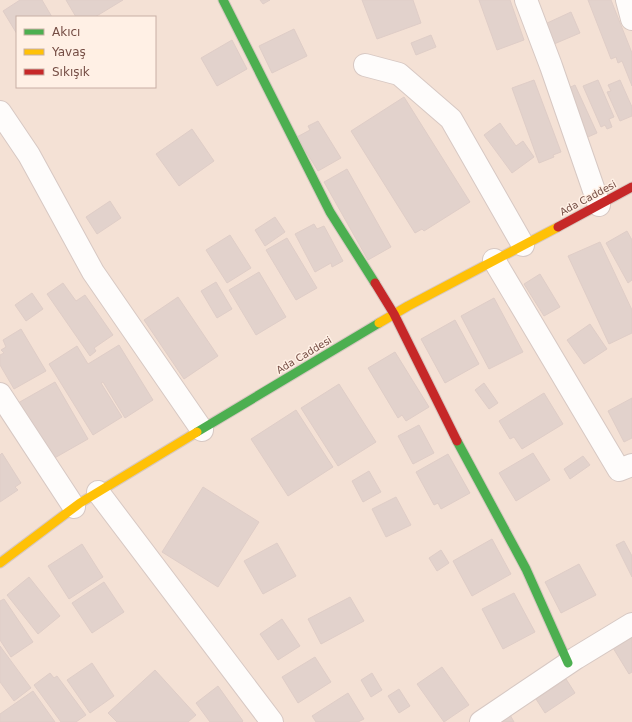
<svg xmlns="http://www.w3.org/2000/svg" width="632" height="722" font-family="'DejaVu Sans',sans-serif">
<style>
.residential{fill:#f4e1d5;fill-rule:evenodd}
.building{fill:#e2d2cc;stroke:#dfcdc7}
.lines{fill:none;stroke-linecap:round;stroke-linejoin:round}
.street-casing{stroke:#d7c8c3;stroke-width:24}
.fast-casing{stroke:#d7c8c1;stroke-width:11}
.slow-casing{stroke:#d7c8c1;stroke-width:11}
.jam-casing{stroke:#d7c8c1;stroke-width:11}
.street{stroke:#fefcfb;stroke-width:22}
.fast{stroke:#4caf50;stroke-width:9}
.slow{stroke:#ffc107;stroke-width:9}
.jam{stroke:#c62828;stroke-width:9}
.labels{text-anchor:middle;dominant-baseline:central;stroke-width:3;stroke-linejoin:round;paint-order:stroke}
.street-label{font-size:10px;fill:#754d44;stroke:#fff0e5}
</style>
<rect width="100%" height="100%" fill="#f6ece5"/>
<path class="residential" d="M0 0H632V722H0ZM17 17H155V87H17Z"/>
<path class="building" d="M20 0H42L52 17H17V34L3 11Z
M66 0H123L95 17H76Z
M260 0H270L263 4Z
M362 0H413L421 23 377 39Z
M479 0H510L524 40 497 50Z
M588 0H611L632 53V86L622 61 618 63 616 57 611 59Z
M571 12 580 33 554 44 545 24Z
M294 29 307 56 272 73 259 46Z
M431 35 436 47 416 55 411 43Z
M232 40 247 69 217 86 201 58Z
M534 80 561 152 553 155 554 157 539 163 512 88Z
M598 80 614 117 609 119 612 127 607 129 605 125 601 127 583 86Z
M620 80 632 107V116L620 121 607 92 611 91 608 85Z
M575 85 597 133 581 140 562 91Z
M404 97 470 202 424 231 422 229 415 233 351 131Z
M318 121 341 158 318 171 297 137 310 130 308 126Z
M500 123 516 146 523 141 534 157 512 173 484 135Z
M192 129 214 161 179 186 156 154Z
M347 169 391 247 368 260 324 182Z
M110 201 121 218 97 234 86 217Z
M275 217 285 232 265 246 255 230Z
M314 224 317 229 324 226 343 261 332 267 331 263 315 272 295 234Z
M627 231 632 240V280L628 283 606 243Z
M230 235 251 268 227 283 206 250Z
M287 238 317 288 296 300 266 250Z
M600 242 632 310V333L609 344 568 256Z
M259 272 286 317 256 335 229 290Z
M540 274 560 307 544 316 524 284Z
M216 282 232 309 217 318 201 291Z
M63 283 76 301 85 295 113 335 94 348 96 351 90 356 47 294Z
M32 293 43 309 26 321 15 305Z
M178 297 218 356 184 379 144 320Z
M494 298 523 352 489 369 461 316Z
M455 320 479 364 445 383 421 339Z
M590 324 607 349 584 364 567 340Z
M21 329 46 371 14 389 0 365V355L4 353 1 350 6 347 3 340Z
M119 345 153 400 125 418 103 382 101 383 122 417 93 435 49 364 77 346 88 364Z
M395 352 429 407 406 421 402 415 398 418 368 368Z
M55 382 88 439 51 460 18 403Z
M484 383 498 403 489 409 475 390Z
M339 384 376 442 338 466 301 408Z
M544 393 563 424 522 449 514 437 510 439 499 421Z
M632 398V438L624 442 608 411Z
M296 410 333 467 288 496 251 439Z
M419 425 434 453 413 464 398 436Z
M2 453 21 483 15 487 18 490 0 502V455Z
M533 453 550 480 516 501 499 473Z
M448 454 470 493 441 509 438 503 434 505 416 472Z
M583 456 590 465 570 479 564 469Z
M369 471 381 492 363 502 352 481Z
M203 487 259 522 218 587 162 552Z
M396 497 411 525 386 537 372 509Z
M492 539 511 574 472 596 453 561Z
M624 541 632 556V577L616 545Z
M277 543 296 576 263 594 244 561Z
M82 544 103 577 69 599 48 566Z
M441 550 449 563 437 571 429 558Z
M579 564 596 595 561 613 545 582Z
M29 577 60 616 38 634 7 595Z
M104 582 124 612 92 633 72 603Z
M514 593 535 632 503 649 482 609Z
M350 597 364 621 321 644 308 619Z
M4 599 33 642 11 657 0 640V601Z
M282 619 300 646 278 660 260 634Z
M632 629V672L629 674 610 643Z
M0 646 31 688 14 701 0 682Z
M315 657 331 682 298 703 282 677Z
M92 663 114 696 90 713 67 680Z
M442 667 469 705 444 722 417 684Z
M155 670 196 715 188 722H117L108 713Z
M50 673 54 678 57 676 86 715 76 722H61L34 685Z
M372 673 382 690 371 697 361 680Z
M566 679 575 693 545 713 536 699Z
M218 686 243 721 242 722H210L196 703Z
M399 689 410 706 399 713 388 696Z
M33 691 55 722H0V714Z
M348 693 364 719 358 722H316L312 716Z
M509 713 514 722H492Z"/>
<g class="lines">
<g class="street-casing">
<path id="street" d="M526 0 551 66 599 205
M627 0 632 19
M365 65 399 74 451 119 523 245
M0 112 29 155 93 272 202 430
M494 260 619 470 632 465
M0 394 74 507
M98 492 272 722
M481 722 576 658 632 624"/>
</g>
<g class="fast-casing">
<path id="fast" d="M223 0 330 212 375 283
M197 432 379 323
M457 441 526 569 568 663"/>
</g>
<g class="slow-casing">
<path id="slow" d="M379 323 408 306 558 227
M0 563 80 503 197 432"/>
</g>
<g class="jam-casing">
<path id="jam" d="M558 227 632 187
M375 283 394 314 457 441"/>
</g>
<use href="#street" class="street"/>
<use href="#fast" class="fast"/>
<use href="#slow" class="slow"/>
<use href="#jam" class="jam"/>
</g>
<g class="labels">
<g class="street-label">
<text transform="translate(588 198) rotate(-28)">Ada Caddesi</text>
<text transform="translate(304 355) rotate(-31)">Ada Caddesi</text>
</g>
</g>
<rect x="16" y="16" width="140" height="72" fill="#fff0e5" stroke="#c8afa5"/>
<rect x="24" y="29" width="20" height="6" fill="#4caf50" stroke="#c8afa5"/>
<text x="52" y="36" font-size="12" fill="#754d44">Akıcı</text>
<rect x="24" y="49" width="20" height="6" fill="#ffc107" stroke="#c8afa5"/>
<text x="52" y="56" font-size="12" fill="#754d44">Yavaş</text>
<rect x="24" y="69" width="20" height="6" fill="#c62828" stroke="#c8afa5"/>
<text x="52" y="76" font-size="12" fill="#754d44">Sıkışık</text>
</svg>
